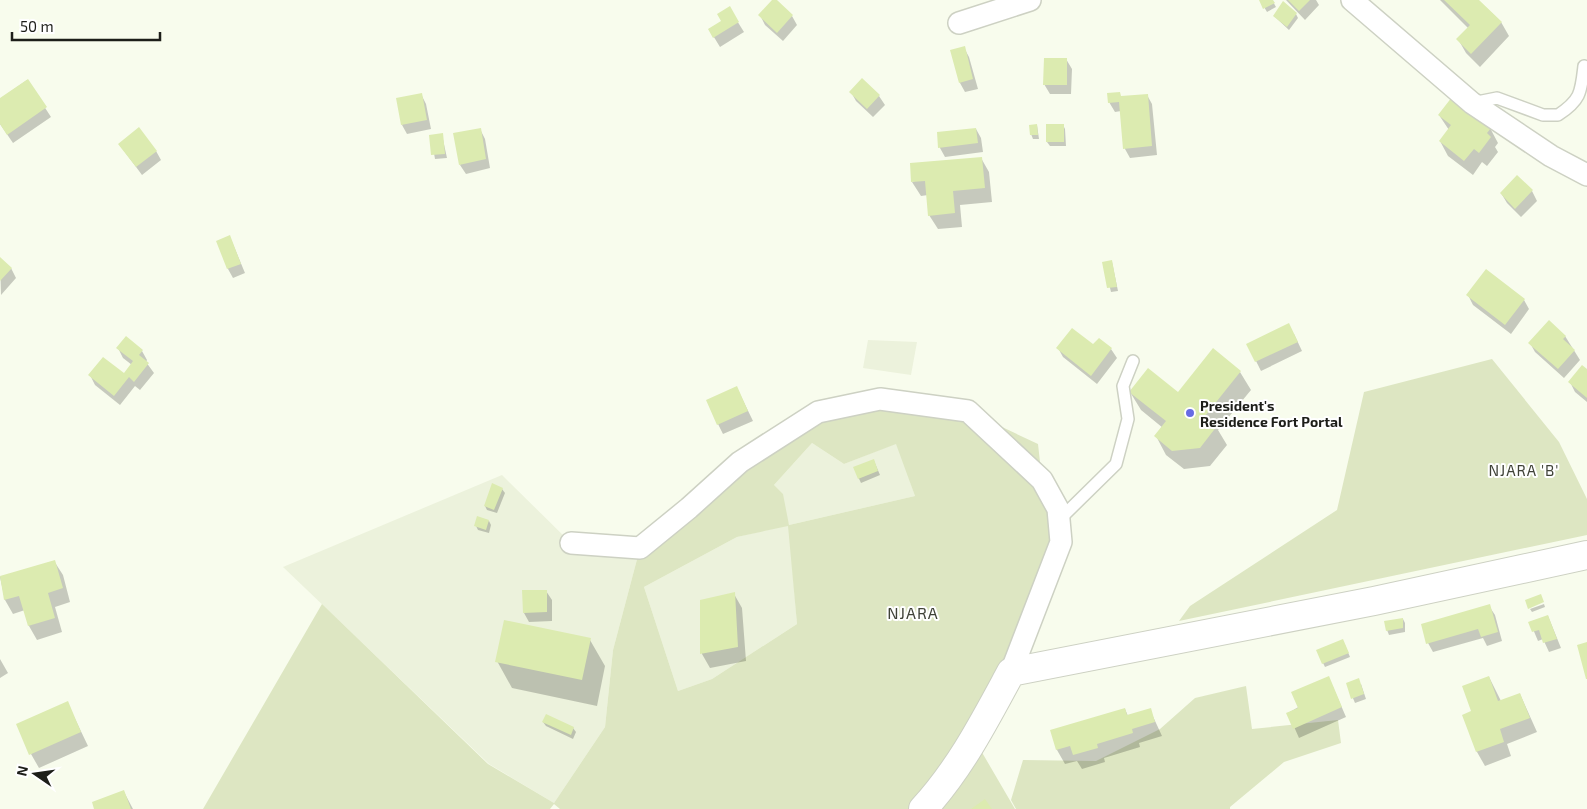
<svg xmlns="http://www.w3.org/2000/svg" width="1587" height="809" font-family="'Exo 2',sans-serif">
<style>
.built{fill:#ecf2dc}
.green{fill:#dde6c2;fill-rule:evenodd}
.shadow{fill:#0003}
.building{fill:#dcebb0}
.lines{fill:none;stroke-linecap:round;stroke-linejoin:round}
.service-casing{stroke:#cdd1c3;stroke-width:14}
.minor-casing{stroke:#cdd1c3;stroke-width:24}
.secondary-casing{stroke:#cdd1c3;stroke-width:30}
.service{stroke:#fff;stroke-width:11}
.minor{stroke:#fff;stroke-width:21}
.secondary{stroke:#fff;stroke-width:28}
.poi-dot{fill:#676be4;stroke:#fff;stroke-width:2}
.labels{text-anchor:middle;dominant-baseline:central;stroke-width:4;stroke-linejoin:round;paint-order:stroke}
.poi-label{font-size:14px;font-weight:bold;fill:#1d1e19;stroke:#fff;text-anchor:start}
.neighbourhood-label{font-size:15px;letter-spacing:1px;fill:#3f4237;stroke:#fff}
.quarter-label{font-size:16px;letter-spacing:1px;fill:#3f4237;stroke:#fff}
</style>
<rect width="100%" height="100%" fill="#f8fced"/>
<path class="built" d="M868 340 917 342 911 375 863 368Z
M812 443 844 464 897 443 915 496 789 525 797 624 712 679 678 691 644 587 737 537 789 525 774 485Z
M502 475 571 543 640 548 613 650 605 727 554 803 489 764 283 567Z"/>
<path class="green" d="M1492 359 1559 442 1587 499V535L1179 621 1190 606 1337 510 1364 392Z
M880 399 968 411 1038 444 1042 480 1059 520 1010 672 923 809H560L554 804 550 809H203L322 604 488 764 554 803 605 727 613 650 640 548 818 412ZM812 443 844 464 896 444 915 496 789 525 783 494 774 485ZM788 526 797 624 712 679 678 691 644 587 737 537Z
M1246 686 1252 729 1338 720 1341 743 1284 762 1230 807V809H1016L1011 800 1023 760 1096 761 1160 729 1195 698Z
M980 749 1015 809H936Z"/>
<path class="shadow" d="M775 0 792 16 797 25 783 41 765 25 760 15Z
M1260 0H1272L1276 7 1267 12Z
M1286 0H1316L1319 5 1305 20Z
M1440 0H1478L1501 22 1509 36 1480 67 1466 53 1458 39 1468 28Z
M729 8 744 32 720 47 709 29 723 21Z
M1296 14 1298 18 1289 30 1274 16Z
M964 48 969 57 978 89 965 92 960 83Z
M1066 59 1072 69 1071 94H1050L1044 84Z
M27 80 51 117 13 143 0 124V99Z
M851 92 879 96 885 105 873 117 856 101Z
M421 94 426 104 431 129 407 134 402 125Z
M1147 95 1152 104 1157 155 1130 158 1125 149 1121 111 1115 112 1109 102 1122 97Z
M1439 115 1490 128 1498 143 1495 147 1498 152 1487 166 1482 162 1473 175 1448 156 1440 141 1449 130Z
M1037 125 1039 139H1033L1031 134Z
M1063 125 1065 129 1066 146H1050L1047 142Z
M480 129 485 139 490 168 466 174 460 165Z
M976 129 981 138 983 152 945 157 940 148 938 133Z
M442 135 447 158 435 159 431 136Z
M119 144 156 151 161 160 142 175Z
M981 158 989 172 992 202 960 205 962 227 938 229 929 215 928 195 921 196 912 182Z
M1517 177 1532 191 1537 201 1521 217 1507 203 1501 193Z
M230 237 245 273 233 278 228 269Z
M0 259 11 268 16 278 1 295Z
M1112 262 1118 291 1111 292 1104 263Z
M1468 295 1524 300 1529 309 1511 334 1473 305Z
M1294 334 1302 351 1261 371 1256 361Z
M1565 336 1580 360 1564 378 1535 352 1530 343Z
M1099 339 1111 349 1117 358 1097 384 1063 357 1058 348 1093 346Z
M118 348 142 351 147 360 146 362 154 373 140 390 135 386 120 405 95 385 90 375H124L132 365 123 358Z
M1587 371V402L1575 392 1570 382Z
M1240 372 1251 390 1218 430 1227 445 1210 466 1184 469 1166 455 1156 436 1163 428 1141 410 1130 392 1178 394Z
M737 388 753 421 723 434 718 424Z
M874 461 880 475 861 483 854 468Z
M502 489 505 493 497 513 487 510 485 506Z
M489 521 491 525 489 533 478 530 476 526Z
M54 561 63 575 70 602 55 607 62 632 37 640 29 626 25 610 13 614 5 600 0 577Z
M546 591 552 600V621L529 622 524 613Z
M734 594 742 608 746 661 710 668 702 654V601Z
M1544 604 1545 607 1532 612 1530 609Z
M1489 606 1495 615 1502 641 1487 646 1483 638 1433 652 1428 643Z
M1548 616 1561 648 1549 652 1543 639 1538 641 1530 622Z
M1403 619 1405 623V632L1389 635 1387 630Z
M590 640 605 666 597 706 512 688 497 661Z
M1345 645 1350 657 1325 667 1323 663Z
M0 659 8 673 0 678Z
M1489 677 1501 701 1520 694 1537 732 1507 744 1511 756 1485 766 1477 752 1464 715 1472 712Z
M1347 684H1361L1366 699 1355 703Z
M1333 687 1346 717 1299 738 1288 713Z
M67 702 88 746 39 768 31 754Z
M1125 709 1128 716 1150 710 1162 736 1139 743 1140 747 1104 758 1105 762 1082 769 1077 761 1065 764 1057 750 1052 731Z
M543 722 573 728 576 732 573 739 546 726Z
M124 792 133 809H96Z"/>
<path class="building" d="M772 0H777L793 15 777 33 758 15Z
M1259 0H1273L1275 3 1263 9Z
M1288 0H1310L1299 11Z
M1444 0H1479L1502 22 1471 54 1456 39 1470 25Z
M1283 1 1297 13 1287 27 1273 16Z
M730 6 739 22 713 38 708 29 721 21 717 14Z
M965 46 973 79 959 83 950 50Z
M1044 58H1067V85H1043Z
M862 78 880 95 867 109 849 92Z
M28 79 47 107 7 135 0 124V98Z
M1120 92 1121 96 1148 94 1152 146 1123 149 1119 102 1108 103 1107 93Z
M422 93 427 120 401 125 396 98Z
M1452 97 1491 128 1487 133 1491 137 1479 153 1474 149 1464 161 1439 141 1451 125 1438 115Z
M1037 124 1038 135H1030L1029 125Z
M1046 124H1064V142H1046Z
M139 127 157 151 136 167 118 144Z
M481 128 486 159 459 165 453 133Z
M976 128 978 143 938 148 937 132Z
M443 133 445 154 431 155 429 135Z
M982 157 985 188 953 191 955 213 928 216 925 181 911 182 910 163Z
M1517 175 1533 190 1515 209 1500 193Z
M230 235 241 264 227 269 216 241Z
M0 257 12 268 0 281Z
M1112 260 1117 287 1107 288 1102 262Z
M1486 269 1525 299 1505 325 1466 295Z
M1549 320 1566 336 1563 339 1575 350 1558 369 1528 343Z
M1289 323 1298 342 1255 362 1246 344Z
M1072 328 1093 344 1099 338 1112 348 1091 376 1056 348Z
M126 336 143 350 139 355 149 363 134 382 129 377 114 396 88 375 103 357 124 373 133 361 116 348Z
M1213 348 1241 371 1205 416 1217 426 1200 448 1172 451 1154 436 1166 421 1129 392 1148 368 1178 392Z
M1582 365 1587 369V398L1568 382Z
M737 386 748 411 717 425 706 400Z
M874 459 878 471 858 479 853 467Z
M492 483 503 488 494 510 484 506Z
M477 516 489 520 486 530 474 526Z
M55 560 63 588 48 593 55 618 28 626 19 596 4 600 0 576Z
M522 590H547V612L523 613Z
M735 592 738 647 700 654V600Z
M1541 594 1544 602 1528 609 1525 600Z
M1490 604 1498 632 1481 637 1478 629 1426 644 1421 624Z
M1548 615 1557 639 1543 643 1539 630 1532 632 1528 622Z
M1403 618V628L1386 631 1384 621Z
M504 620 591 638 582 680 495 662Z
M1343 639 1349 653 1322 664 1316 650Z
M1587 642V679H1586L1577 645Z
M1329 676 1342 707 1293 729 1286 713 1298 708 1291 692Z
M1489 676 1498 701 1520 693 1530 718 1500 729 1504 742 1476 752 1462 715 1471 711 1462 686Z
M1359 678 1364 694 1351 699 1346 683Z
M68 701 81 732 29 755 16 724Z
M1125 708 1127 715 1151 708 1155 722 1132 729 1133 733 1097 744 1098 748 1073 755 1070 746 1056 750 1050 730Z
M546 714 574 727 571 735 542 722Z
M124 790 131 809H94L92 802Z
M985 799 992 809H971Z"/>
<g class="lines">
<g class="service-casing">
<path id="service" d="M1472 103 1497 98 1543 115H1558C1581 100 1581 92 1584 66
M1059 520 1116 464 1128 419 1123 386 1133 361"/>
</g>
<g class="minor-casing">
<path id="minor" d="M1352 0 1472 103 1551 156 1587 175
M959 23 1030 0
M571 543 640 548 689 508 740 462 818 412 880 399 968 411 1042 480 1058 509 1061 542 1011 672"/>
</g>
<g class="secondary-casing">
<path id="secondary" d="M923 809C960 769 985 720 1011 672L1374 601 1587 555"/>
</g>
<use href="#service" class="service"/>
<use href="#minor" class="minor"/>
<use href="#secondary" class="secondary"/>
</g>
<circle class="poi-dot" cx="1190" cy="413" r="5"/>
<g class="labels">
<g class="poi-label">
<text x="1200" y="405">President's<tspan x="1200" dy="16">Residence Fort Portal</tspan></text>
</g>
<g class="neighbourhood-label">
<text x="1524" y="470">NJARA 'B'</text>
</g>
<g class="quarter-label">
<text x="913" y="612">NJARA</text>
</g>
</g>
<g transform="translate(35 774) rotate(283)" stroke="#ffffff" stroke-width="4" paint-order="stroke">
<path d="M0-4L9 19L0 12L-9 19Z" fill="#1d1e19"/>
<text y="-8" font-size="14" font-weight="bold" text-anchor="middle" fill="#1d1e19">N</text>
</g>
<path d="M12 32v8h148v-8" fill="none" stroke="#1d1e19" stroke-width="2.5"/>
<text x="20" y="32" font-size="15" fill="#1d1e19" stroke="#ffffff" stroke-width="4" paint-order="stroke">50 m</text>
</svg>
